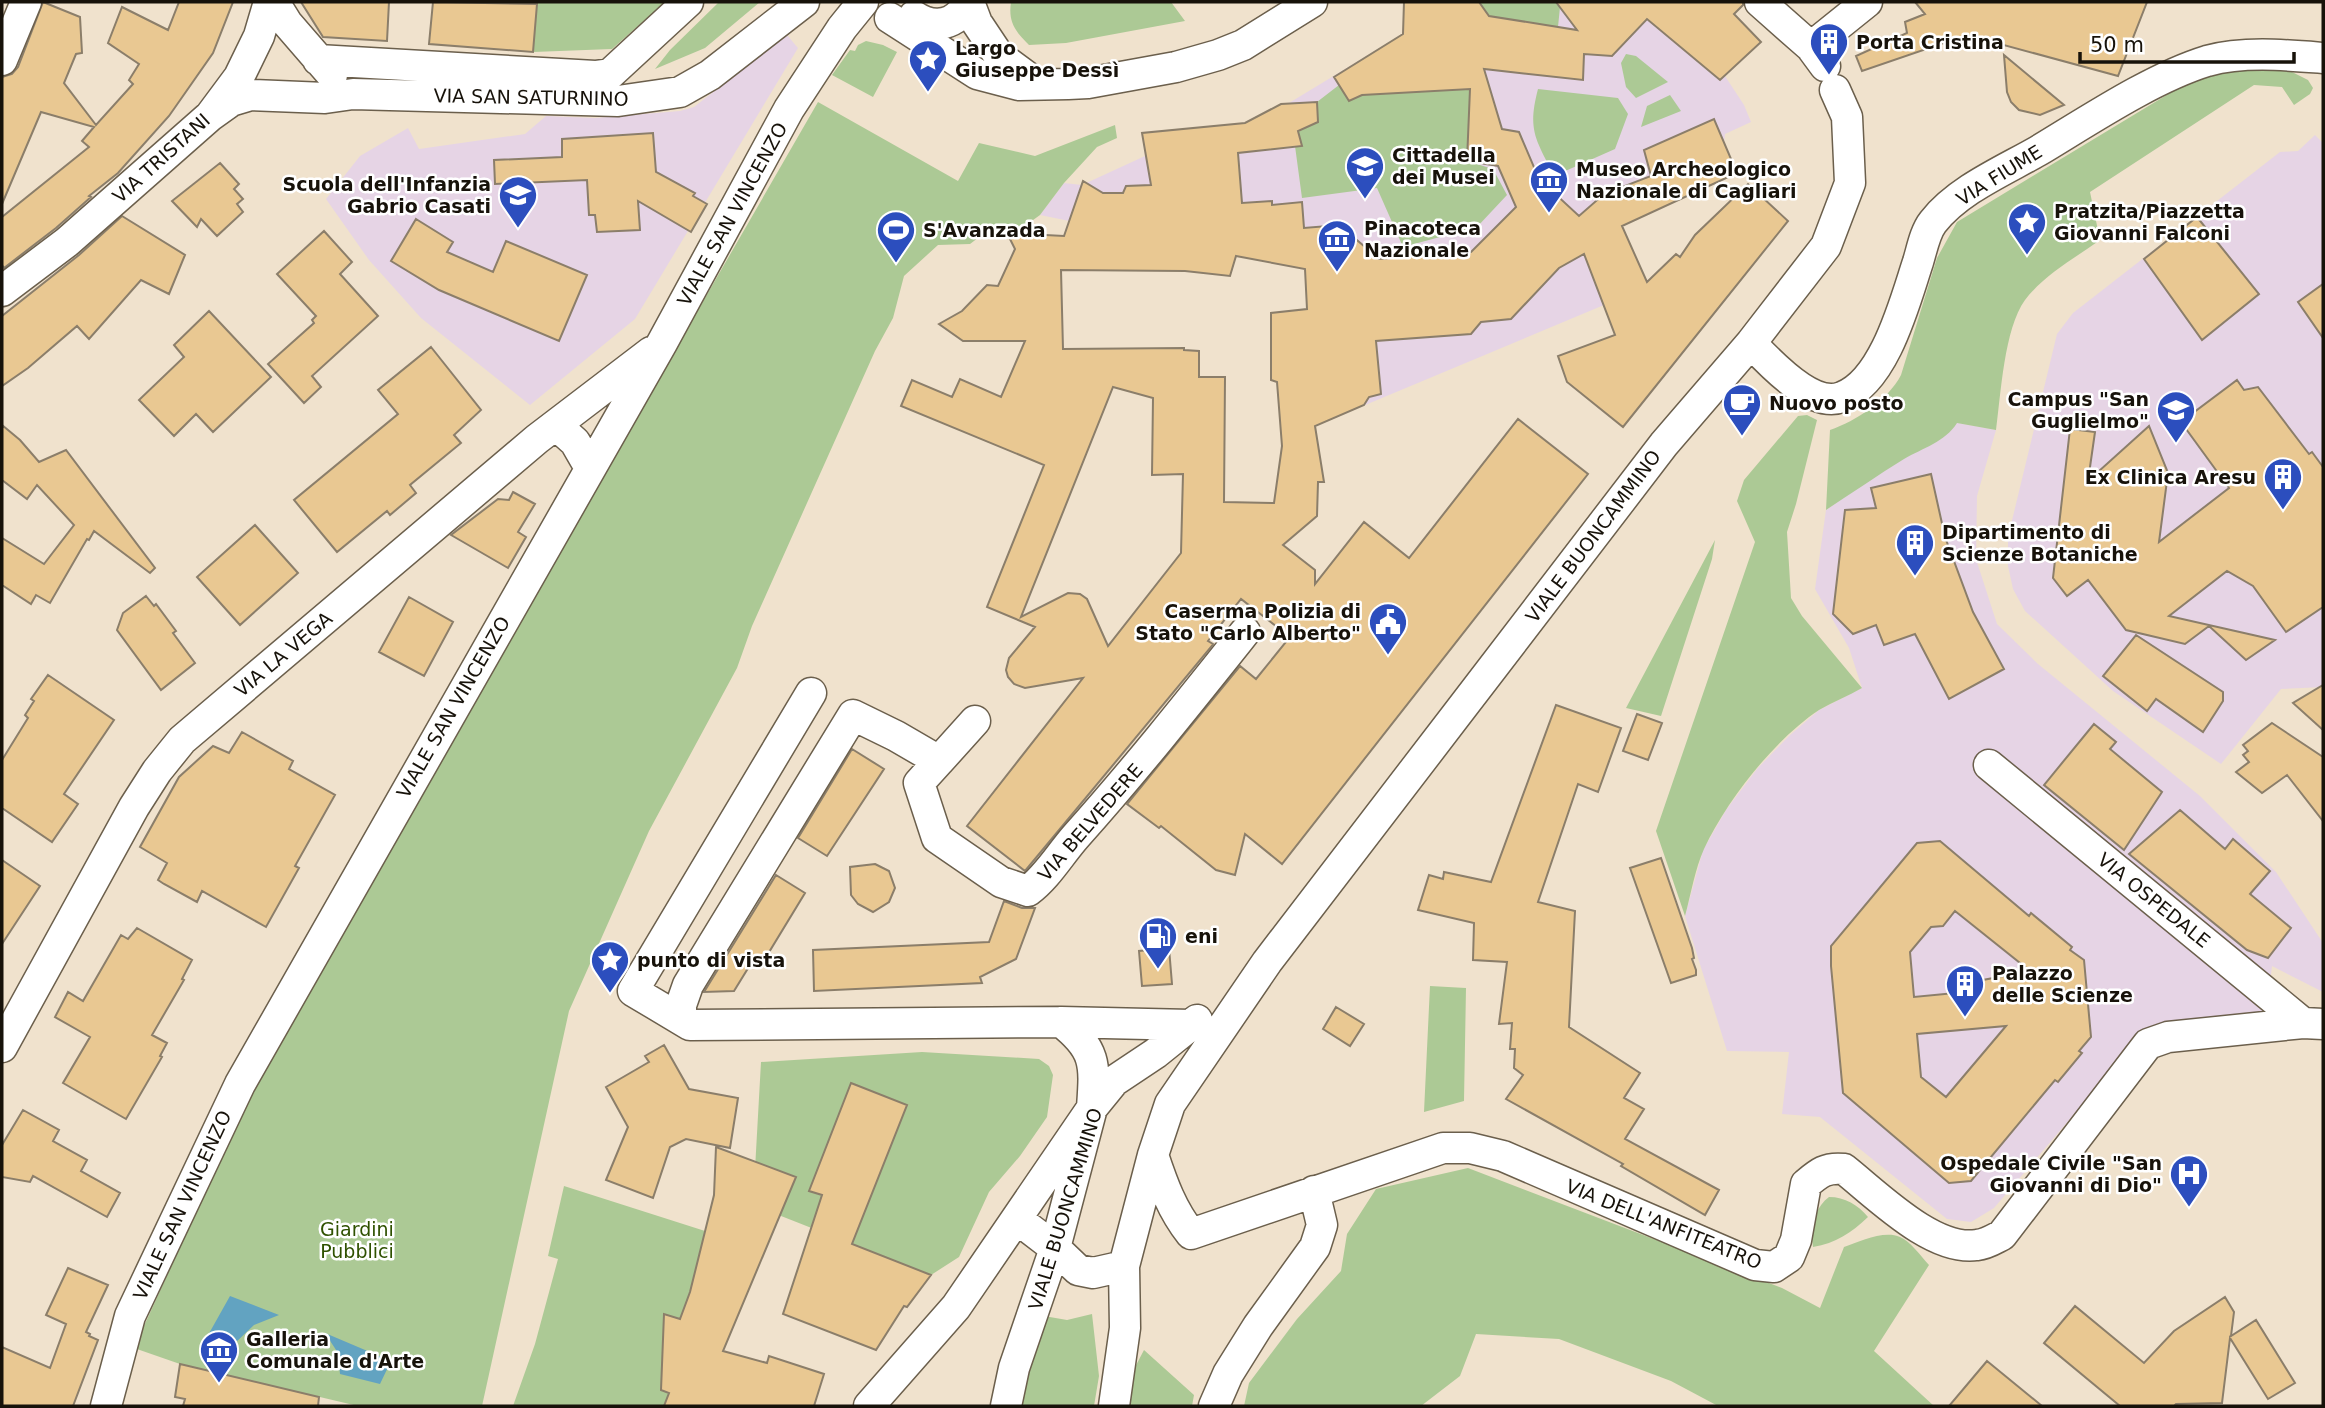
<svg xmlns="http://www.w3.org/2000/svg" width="2325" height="1408" font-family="'DejaVu Sans',sans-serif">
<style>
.education{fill:#e6d4e5}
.green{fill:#acc995}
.water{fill:#62a3c1}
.building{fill:#e9c892;stroke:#8b7e6a;stroke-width:2;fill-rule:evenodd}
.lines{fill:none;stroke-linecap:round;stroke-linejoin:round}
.minor-casing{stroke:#6b5f4c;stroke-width:33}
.minor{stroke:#fff;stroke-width:30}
.labels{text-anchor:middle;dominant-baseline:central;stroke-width:5;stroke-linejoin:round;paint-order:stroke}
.poi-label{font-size:19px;font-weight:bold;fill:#17120a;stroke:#fff;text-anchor:start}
.street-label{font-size:19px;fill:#17120a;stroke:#fff}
.park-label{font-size:19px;fill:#2f5100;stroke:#fff}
</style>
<rect width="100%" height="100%" fill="#f0e2cd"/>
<path class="education" d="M1404 2H1636L1647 19 1719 80 1725 76 1744 105 1751 122 1725 134 1724 143 1737 173 1622 226 1647 282 1604 305 1315 426 1305 269 1040 215 1064 183 1082 185 1145 156 1142 133 1245 123 1281 104 1289 103 1403 34Z
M787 35 798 48 635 319 530 405 421 318 369 260 326 199 360 156 408 128 419 149 525 134 546 116 595 118 680 111 694 107Z
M2315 135 2323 143V687L2281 689 2221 764 2113 691 2025 611 2013 589 2008 566V537L2057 334 2073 313 2280 152 2298 151Z
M1948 421 1996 430 1977 496 1976 559 1997 624 2038 664 2200 796 2276 872 2323 943V992L2272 966 2266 1016 2146 1030 1994 1208 1971 1222 1947 1219 1820 1117 1782 1114 1789 1052 1727 1051 1685 916 1703 850 1726 810 1757 769 1789 736 1819 710 1862 688 1849 648 1815 589 1826 510Z"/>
<path class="green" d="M535 2H665L612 49 533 52 537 4Z
M719 2H760L705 48 655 69 670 50Z
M1011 2H1171L1185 21 1066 43 1029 45C1015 31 1008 22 1011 2Z
M1479 2H1556L1560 7 1558 27 1489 16Z
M866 41 883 45 897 52 873 97 832 75 850 50 855 51 858 45Z
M1626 54 1636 56 1668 82 1636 98 1626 87 1621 63Z
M2286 69 2308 80 2313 88 2310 94 2294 105 2282 87 2254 85 2090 192 2100 240C2075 258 2044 275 2025 300 2004 329 2001 394 1996 430L1957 423C1945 442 1923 448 1904 459 1878 475 1852 493 1826 510L1830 430C1856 421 1888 400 1901 375L1937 258 1957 222 2170 93 2214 71Z
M1339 85 1349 101 1362 95 1470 89 1467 161 1493 169 1507 195 1477 227 1403 247 1377 188 1302 198 1295 146 1301 145 1298 131 1317 102Z
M1538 89 1618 98 1628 114 1615 149 1554 176C1536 139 1527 131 1538 89Z
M1670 95 1681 111 1641 127 1647 106Z
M818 102 958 181 979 143 1035 156 1115 125 1117 138 1097 147 1064 183 1040 215 1022 228 995 225 970 244 938 245 904 276 893 318 875 351 752 626 737 668 649 831 569 1011 482 1406H358L180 1364 134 1348 250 1093 382 858Z
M1807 415 1817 420 1796 504 1787 532 1791 598 1802 616 1862 688C1848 696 1833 702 1819 710 1774 740 1727 800 1704 849 1695 869 1691 894 1685 916L1656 831 1755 542 1737 501 1744 480 1798 416Z
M1715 540 1712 559 1661 716 1626 708Z
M1430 986 1466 988 1464 1101 1424 1112Z
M922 1052 1039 1059 1049 1066 1053 1075 1047 1117 1020 1156 989 1192 959 1257 931 1275 753 1205 761 1062Z
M1468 1168 1782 1288 1820 1308 1844 1247C1860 1242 1883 1230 1900 1237 1910 1241 1921 1256 1929 1265L1874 1351 1934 1406H1718L1671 1381 1559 1339 1476 1334 1460 1376 1421 1406H1244L1249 1383 1297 1319 1341 1271 1347 1234 1376 1189Z
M564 1186 705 1231 690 1292 680 1319 664 1315 661 1390 685 1399 665 1403 664 1406H513L535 1344 558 1259 548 1256Z
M1829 1197C1845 1197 1858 1205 1868 1217 1851 1233 1836 1243 1813 1247 1810 1229 1814 1208 1829 1197Z
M1092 1314 1099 1376 1094 1406H1016L1044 1316 1067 1320Z
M1144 1350 1194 1395 1192 1406H1129L1133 1371Z"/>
<path class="water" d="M230 1296 279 1315 254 1325 234 1344 207 1337Z
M325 1333 391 1361 380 1384 340 1374 338 1353Z"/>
<path class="building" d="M43 2 80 17 82 53 76 54 64 83 96 125 133 84 129 80 139 64 108 43 122 7 168 30 179 2H233L213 53 169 116 118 173 89 196 91 197 56 228 4 268 2 265V217L89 147 82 141 94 127 41 112 2 204V77L12 74 18 67Z
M301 2H389L387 41 323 37Z
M433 2 537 4 533 52 429 44Z
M1404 2H1479L1489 16 1577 30 1556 2H1743V5L1734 14 1761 42 1720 80 1647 19 1612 56 1584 54 1583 80 1484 69 1502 129 1519 132 1539 179 1579 216 1604 194 1651 176 1644 150 1714 119 1737 173 1622 226 1647 282 1676 254 1680 257 1695 235 1748 184 1788 221 1623 427 1567 382 1558 356 1615 335 1584 254 1559 268 1511 319 1481 322 1471 334 1376 341 1381 394 1369 397 1364 405 1315 426 1324 482H1318L1317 516 1283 545 1315 570V584L1364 522 1409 558 1518 419 1588 474 1282 864 1245 834 1235 875 1216 870 1161 826 1159 828 1127 804 1240 666 1256 679 1290 637 1241 599 1208 641 1213 644 1211 647 1025 871 967 826 1083 678 1025 688 1014 684 1008 677 1006 670 1009 658 1035 627 987 607 1044 465 901 406 912 380 952 397 960 379 1001 397 1025 341H963L939 324 962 311 987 285 998 286 1015 249 1007 233 1064 236 1083 181 1103 193H1123L1126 186 1151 185 1142 133 1245 123 1281 104 1317 102 1318 122 1298 131 1302 146 1238 153 1242 203 1272 201V205L1302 202 1304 228 1328 226 1339 235 1344 229 1379 259 1471 252 1516 207 1498 166 1467 161 1470 89 1362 95 1349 101 1334 77 1403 34ZM1236 256 1305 269 1307 309 1271 313V380L1277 382 1282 446 1274 503 1224 502 1225 377H1199V351L1184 350V348L1063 349 1061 270 1185 271 1230 276ZM1113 387 1153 398 1152 475 1183 474 1181 553 1108 646 1087 599 1080 594 1068 593 1021 617Z
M1915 2H2147L2118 76 1967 35 1862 71 1856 56 1907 33 1905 22 1925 14Z
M2004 55 2064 105 2040 115 2019 110 2011 102 2007 92Z
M653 133 656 172 695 193 693 196 707 204 691 232 638 201 640 230 597 232 595 215H589L587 180 495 184 494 160 562 157V139Z
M220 163 239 184 234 189 243 199 237 204 243 212 217 236 201 219 197 227 172 201Z
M122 216 185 255 169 294 141 280 89 339 77 326 28 368 2 386V316L79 255Z
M2197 217 2259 294 2202 340 2144 259Z
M416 219 453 242 447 252 493 272 506 241 587 275 559 341 439 290 391 261Z
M324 231 352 262 340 274 378 316 312 376 321 387 304 403 268 364 314 323 312 320 316 316 277 274Z
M2323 284V338L2298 302Z
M209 311 271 377 213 432 196 414 174 436 139 400 184 357 174 345Z
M431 347 481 410 454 435 461 443 410 485 416 493 390 515 387 511 337 552 294 500 398 414 378 390Z
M2237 380 2244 390 2258 387 2309 454 2312 452 2323 467V607L2286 632 2253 586 2227 571 2169 616 2275 640 2246 660 2209 626 2185 644 2126 630 2088 580 2067 596 2053 578 2070 429 2095 432 2088 481 2149 426 2168 473 2159 542 2229 488 2181 422Z
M2 425 20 440 39 462 66 450 155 568 150 573 94 531 89 540 87 539 50 603 36 595 31 604 2 585V538L44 564 74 525 37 485 27 499 2 480Z
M1931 474 1945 537 1973 612 2004 669 1949 699 1915 634 1884 645 1876 625 1853 634 1833 614 1845 510 1876 508 1871 488Z
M513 492 535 504 518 532 526 537 508 568 451 535 498 499 509 500Z
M255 525 298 573 240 625 197 577Z
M146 596 154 606 156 604 176 631 173 633 195 663 161 690 117 630 123 613Z
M409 597 453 622 424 676 379 652Z
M2136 635 2223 692V701L2203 732 2156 699 2147 711 2103 676Z
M48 675 114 720 64 794 78 804 52 842 2 808V760L28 718 25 715 34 701 31 699Z
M2323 685V730L2293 703Z
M1556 705 1621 728 1598 792 1578 784 1538 902 1575 911 1569 1027 1640 1073 1624 1098 1644 1109 1625 1139 1719 1190 1705 1215 1621 1166 1623 1164 1506 1099 1523 1075 1514 1068 1515 1049H1510L1512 1023 1499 1024 1507 962 1473 960 1474 923 1418 910 1429 875 1443 879 1444 872 1491 882Z
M1637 714 1662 723 1648 760 1623 751Z
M2272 723 2323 757V821L2287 775 2262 793 2236 772 2249 762 2243 755 2248 751 2243 745Z
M2094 724 2116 742 2110 749 2162 792 2124 850 2044 785Z
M242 732 293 761 289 769 335 795 295 866 299 868 266 927 202 891 197 902 164 884 158 880 167 863 140 847 179 777 213 746 229 753Z
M852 749 884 769 827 856 798 838Z
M2180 810 2225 849 2233 839 2270 871 2250 894 2291 928 2268 958 2247 950 2129 854Z
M1940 841 2029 916 2031 913 2072 947 2070 950 2084 960 2091 1037 2079 1051 2082 1053 2058 1082 2055 1080 1971 1181 1949 1183 1843 1093 1831 966V946L1917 843ZM1955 911 2030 971 1983 980 1976 991 1914 997 1910 952 1931 927 1943 926ZM2006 1026 1946 1097 1921 1077 1917 1034Z
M1661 858 1692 948 1694 958 1692 959 1696 970V975L1671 983 1630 868Z
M2 860 40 886 2 944Z
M875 864 889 871 895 888 889 902 873 912 858 904 851 895 850 867Z
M776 875 805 893 763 962 755 957 734 991 704 992Z
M1004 901 1022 908H1035L1016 959 980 977 982 983 814 991 813 950 989 942Z
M137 928 192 960 182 979 184 980 152 1035 167 1043 160 1056 162 1057 126 1119 63 1083 90 1037 55 1017 68 992 83 1001 121 935 128 939Z
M1169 948 1172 984 1142 986 1139 951Z
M1336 1007 1364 1024 1350 1046 1323 1029Z
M664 1045 689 1089 738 1098 730 1148 686 1139 670 1147 653 1198 606 1180 628 1127 606 1087 649 1062 645 1056Z
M851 1083 907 1105 852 1244 931 1275 907 1307 904 1306 876 1350 783 1314 822 1195 809 1191Z
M23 1110 59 1130 53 1141 87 1160 81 1171 120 1193 107 1217 33 1176 30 1182 2 1177V1145Z
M716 1147 796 1177 723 1351 767 1363 769 1356 824 1374 814 1406H664L669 1393 661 1390 664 1314 680 1319 690 1292 714 1195Z
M68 1268 108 1285 86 1332 90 1334 89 1336 98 1340 73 1406H2V1347L50 1368 66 1324 46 1315Z
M2225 1297 2234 1312 2231 1336 2256 1320 2295 1383 2268 1399 2230 1338 2222 1403 2176 1404 2174 1406H2120L2044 1343 2075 1306 2144 1363 2174 1331Z
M1987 1361 2042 1406H1949Z
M180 1364 319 1397 318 1406H183L185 1399 175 1397Z"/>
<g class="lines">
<g class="minor-casing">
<path id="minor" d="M274 2 287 23 332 75
M969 2 977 23 999 56 1037 84
M1760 2 1811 47 1825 66
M914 16C935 30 957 25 968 2
M890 18 977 74 1019 85 1068 84 1088 83 1176 67 1218 55 1243 45 1312 2
M1811 47 1867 2
M2 60 26 2
M318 60 595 76 610 74 688 2
M210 116 231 101 251 95 325 98 353 94 618 101 680 92 710 75 804 2
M2 291 67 242 210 116 239 77 259 36 269 2
M1751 343C1770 363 1812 409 1842 397 1885 381 1905 301 1918 262 1922 249 1925 232 1933 222 1958 190 2003 171 2038 151 2088 121 2152 78 2207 61 2243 51 2286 55 2323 58
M556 425 575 442 590 468
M811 693 633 991 690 1025 1061 1022 1191 1025
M939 761 919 783 937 838 1001 882 1028 891C1048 876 1060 854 1077 835 1136 769 1190 701 1245 632
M1989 765 2303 1023
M681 1019V1005L688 985 853 715 896 736 939 761 975 721
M2 1047 134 807 157 771 182 740 537 439 651 352
M1153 1155C1163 1185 1172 1210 1191 1234L1443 1148H1470L1503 1156 1755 1265 1774 1267 1789 1257 1796 1240 1806 1184C1819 1173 1826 1167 1844 1169 1877 1195 1933 1252 1977 1245 1987 1244 1994 1239 2002 1235L2148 1044 2168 1037 2303 1023 2323 1024
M1017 1219 1055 1248 1078 1270 1093 1273 1124 1266
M106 1406 130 1316 240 1084 662 343 789 109 842 28 863 2
M869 1406 956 1307 1092 1108C1095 1065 1097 1050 1061 1022
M1006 1406 1014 1368 1055 1248 1092 1108 1114 1081 1156 1053 1197 1020
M1114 1406 1125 1328 1124 1266 1153 1155 1170 1104 1267 962 1454 718 1664 444 1751 343 1826 246 1850 183 1847 117 1835 90
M1214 1406 1228 1374 1258 1326 1315 1247 1322 1225 1314 1191"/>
</g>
<use href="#minor" class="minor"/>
</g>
<defs>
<g id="building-pin" transform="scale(2.0125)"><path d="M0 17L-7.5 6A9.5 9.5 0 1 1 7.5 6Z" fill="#2c4ebe" stroke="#fff"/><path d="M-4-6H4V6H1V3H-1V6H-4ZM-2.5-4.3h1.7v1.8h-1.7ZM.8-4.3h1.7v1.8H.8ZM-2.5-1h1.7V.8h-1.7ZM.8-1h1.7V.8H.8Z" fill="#fff"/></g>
<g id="sight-pin" transform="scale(2.0125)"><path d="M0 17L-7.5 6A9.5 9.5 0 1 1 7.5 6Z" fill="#2c4ebe" stroke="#fff"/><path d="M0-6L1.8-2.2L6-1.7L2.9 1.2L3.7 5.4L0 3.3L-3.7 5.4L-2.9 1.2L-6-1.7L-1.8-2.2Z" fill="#fff"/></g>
<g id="university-pin" transform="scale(2.0125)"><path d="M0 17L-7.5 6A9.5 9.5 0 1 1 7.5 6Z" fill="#2c4ebe" stroke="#fff"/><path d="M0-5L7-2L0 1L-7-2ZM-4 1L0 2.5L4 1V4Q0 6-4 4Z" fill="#fff"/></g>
<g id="museum-pin" transform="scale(2.0125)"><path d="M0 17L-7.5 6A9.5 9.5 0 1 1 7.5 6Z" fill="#2c4ebe" stroke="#fff"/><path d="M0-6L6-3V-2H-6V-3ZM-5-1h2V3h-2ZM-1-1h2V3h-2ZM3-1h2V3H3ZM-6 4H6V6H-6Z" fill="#fff"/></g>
<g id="school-pin" transform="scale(2.0125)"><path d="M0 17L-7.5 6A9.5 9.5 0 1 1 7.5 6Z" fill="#2c4ebe" stroke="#fff"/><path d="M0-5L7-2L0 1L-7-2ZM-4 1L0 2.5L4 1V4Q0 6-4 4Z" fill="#fff"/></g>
<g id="stadium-pin" transform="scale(2.0125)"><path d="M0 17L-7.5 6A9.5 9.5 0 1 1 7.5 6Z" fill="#2c4ebe" stroke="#fff"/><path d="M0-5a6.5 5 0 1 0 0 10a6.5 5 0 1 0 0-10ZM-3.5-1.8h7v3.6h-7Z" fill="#fff"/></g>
<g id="cafe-pin" transform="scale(2.0125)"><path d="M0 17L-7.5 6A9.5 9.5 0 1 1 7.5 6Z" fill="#2c4ebe" stroke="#fff"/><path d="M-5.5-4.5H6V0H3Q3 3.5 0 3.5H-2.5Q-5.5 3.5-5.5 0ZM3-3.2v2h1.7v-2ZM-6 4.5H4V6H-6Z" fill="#fff"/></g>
<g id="civic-pin" transform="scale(2.0125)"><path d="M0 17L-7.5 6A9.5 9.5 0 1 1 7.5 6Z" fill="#2c4ebe" stroke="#fff"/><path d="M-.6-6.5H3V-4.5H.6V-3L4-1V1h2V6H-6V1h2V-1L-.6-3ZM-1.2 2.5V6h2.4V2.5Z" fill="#fff"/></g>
<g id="fuel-pin" transform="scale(2.0125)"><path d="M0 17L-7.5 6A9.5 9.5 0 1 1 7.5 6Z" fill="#2c4ebe" stroke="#fff"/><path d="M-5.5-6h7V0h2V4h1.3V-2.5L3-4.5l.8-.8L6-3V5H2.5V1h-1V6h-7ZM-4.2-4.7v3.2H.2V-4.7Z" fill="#fff"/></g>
<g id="hospital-pin" transform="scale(2.0125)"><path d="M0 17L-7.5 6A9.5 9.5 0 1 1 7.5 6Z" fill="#2c4ebe" stroke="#fff"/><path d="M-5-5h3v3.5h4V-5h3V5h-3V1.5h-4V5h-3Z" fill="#fff"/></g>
</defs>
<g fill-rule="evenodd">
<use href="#building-pin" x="1829" y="42"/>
<use href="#sight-pin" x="928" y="59"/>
<use href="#university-pin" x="1365" y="166"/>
<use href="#museum-pin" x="1549" y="180"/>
<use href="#school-pin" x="518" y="195"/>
<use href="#sight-pin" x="2027" y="222"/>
<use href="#stadium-pin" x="896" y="230"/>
<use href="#museum-pin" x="1337" y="239"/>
<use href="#cafe-pin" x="1742" y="403"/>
<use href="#university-pin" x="2176" y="410"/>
<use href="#building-pin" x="2283" y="477"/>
<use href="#building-pin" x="1915" y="543"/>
<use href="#civic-pin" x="1388" y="622"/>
<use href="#fuel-pin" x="1158" y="936"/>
<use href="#sight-pin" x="610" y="960"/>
<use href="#building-pin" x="1965" y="984"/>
<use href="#hospital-pin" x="2189" y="1174"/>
<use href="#museum-pin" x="219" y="1350"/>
</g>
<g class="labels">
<g class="poi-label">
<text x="1856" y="42">Porta Cristina</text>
<text x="955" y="48">Largo<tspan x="955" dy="22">Giuseppe Dessì</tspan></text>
<text x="1392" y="155">Cittadella<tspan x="1392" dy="22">dei Musei</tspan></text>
<text x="1576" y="169">Museo Archeologico<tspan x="1576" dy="22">Nazionale di Cagliari</tspan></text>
<text x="491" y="184" text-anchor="end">Scuola dell'Infanzia<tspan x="491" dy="22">Gabrio Casati</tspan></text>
<text x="2054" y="211">Pratzita/Piazzetta<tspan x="2054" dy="22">Giovanni Falconi</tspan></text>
<text x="1364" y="228">Pinacoteca<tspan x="1364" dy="22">Nazionale</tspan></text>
<text x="923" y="230">S'Avanzada</text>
<text x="2149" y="399" text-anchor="end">Campus "San<tspan x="2149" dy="22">Guglielmo"</tspan></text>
<text x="1769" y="403">Nuovo posto</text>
<text x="2256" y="477" text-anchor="end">Ex Clinica Aresu</text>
<text x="1942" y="532">Dipartimento di<tspan x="1942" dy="22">Scienze Botaniche</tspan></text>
<text x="1361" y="611" text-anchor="end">Caserma Polizia di<tspan x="1361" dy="22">Stato "Carlo Alberto"</tspan></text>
<text x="1185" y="936">eni</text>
<text x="637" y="960">punto di vista</text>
<text x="1992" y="973">Palazzo<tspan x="1992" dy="22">delle Scienze</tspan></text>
<text x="2162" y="1163" text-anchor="end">Ospedale Civile "San<tspan x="2162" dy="22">Giovanni di Dio"</tspan></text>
<text x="246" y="1339">Galleria<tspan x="246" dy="22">Comunale d'Arte</tspan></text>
</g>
<g class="street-label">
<text transform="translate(531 97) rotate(1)">VIA SAN SATURNINO</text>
<text transform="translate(161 158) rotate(-42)">VIA TRISTANI</text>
<text transform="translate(1999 175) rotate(-32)">VIA FIUME</text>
<text transform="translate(732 214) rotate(-61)">VIALE SAN VINCENZO</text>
<text transform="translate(1593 536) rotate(-53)">VIALE BUONCAMMINO</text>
<text transform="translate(283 654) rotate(-40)">VIA LA VEGA</text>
<text transform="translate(453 707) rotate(-60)">VIALE SAN VINCENZO</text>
<text transform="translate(1090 822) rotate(-49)">VIA BELVEDERE</text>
<text transform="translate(2154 900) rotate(39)">VIA OSPEDALE</text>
<text transform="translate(182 1205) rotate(-65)">VIALE SAN VINCENZO</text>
<text transform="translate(1065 1209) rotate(-73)">VIALE BUONCAMMINO</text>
<text transform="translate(1664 1224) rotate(22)">VIA DELL'ANFITEATRO</text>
</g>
<g class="park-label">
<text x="357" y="1229">Giardini<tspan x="357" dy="22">Pubblici</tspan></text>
</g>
</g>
<rect width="2325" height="1408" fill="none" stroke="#17120a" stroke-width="7"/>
<path d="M2080 52v10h214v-10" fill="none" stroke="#17120a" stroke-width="3.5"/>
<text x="2090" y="52" font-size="21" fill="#17120a" stroke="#ffffff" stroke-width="5" paint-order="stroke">50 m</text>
</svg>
